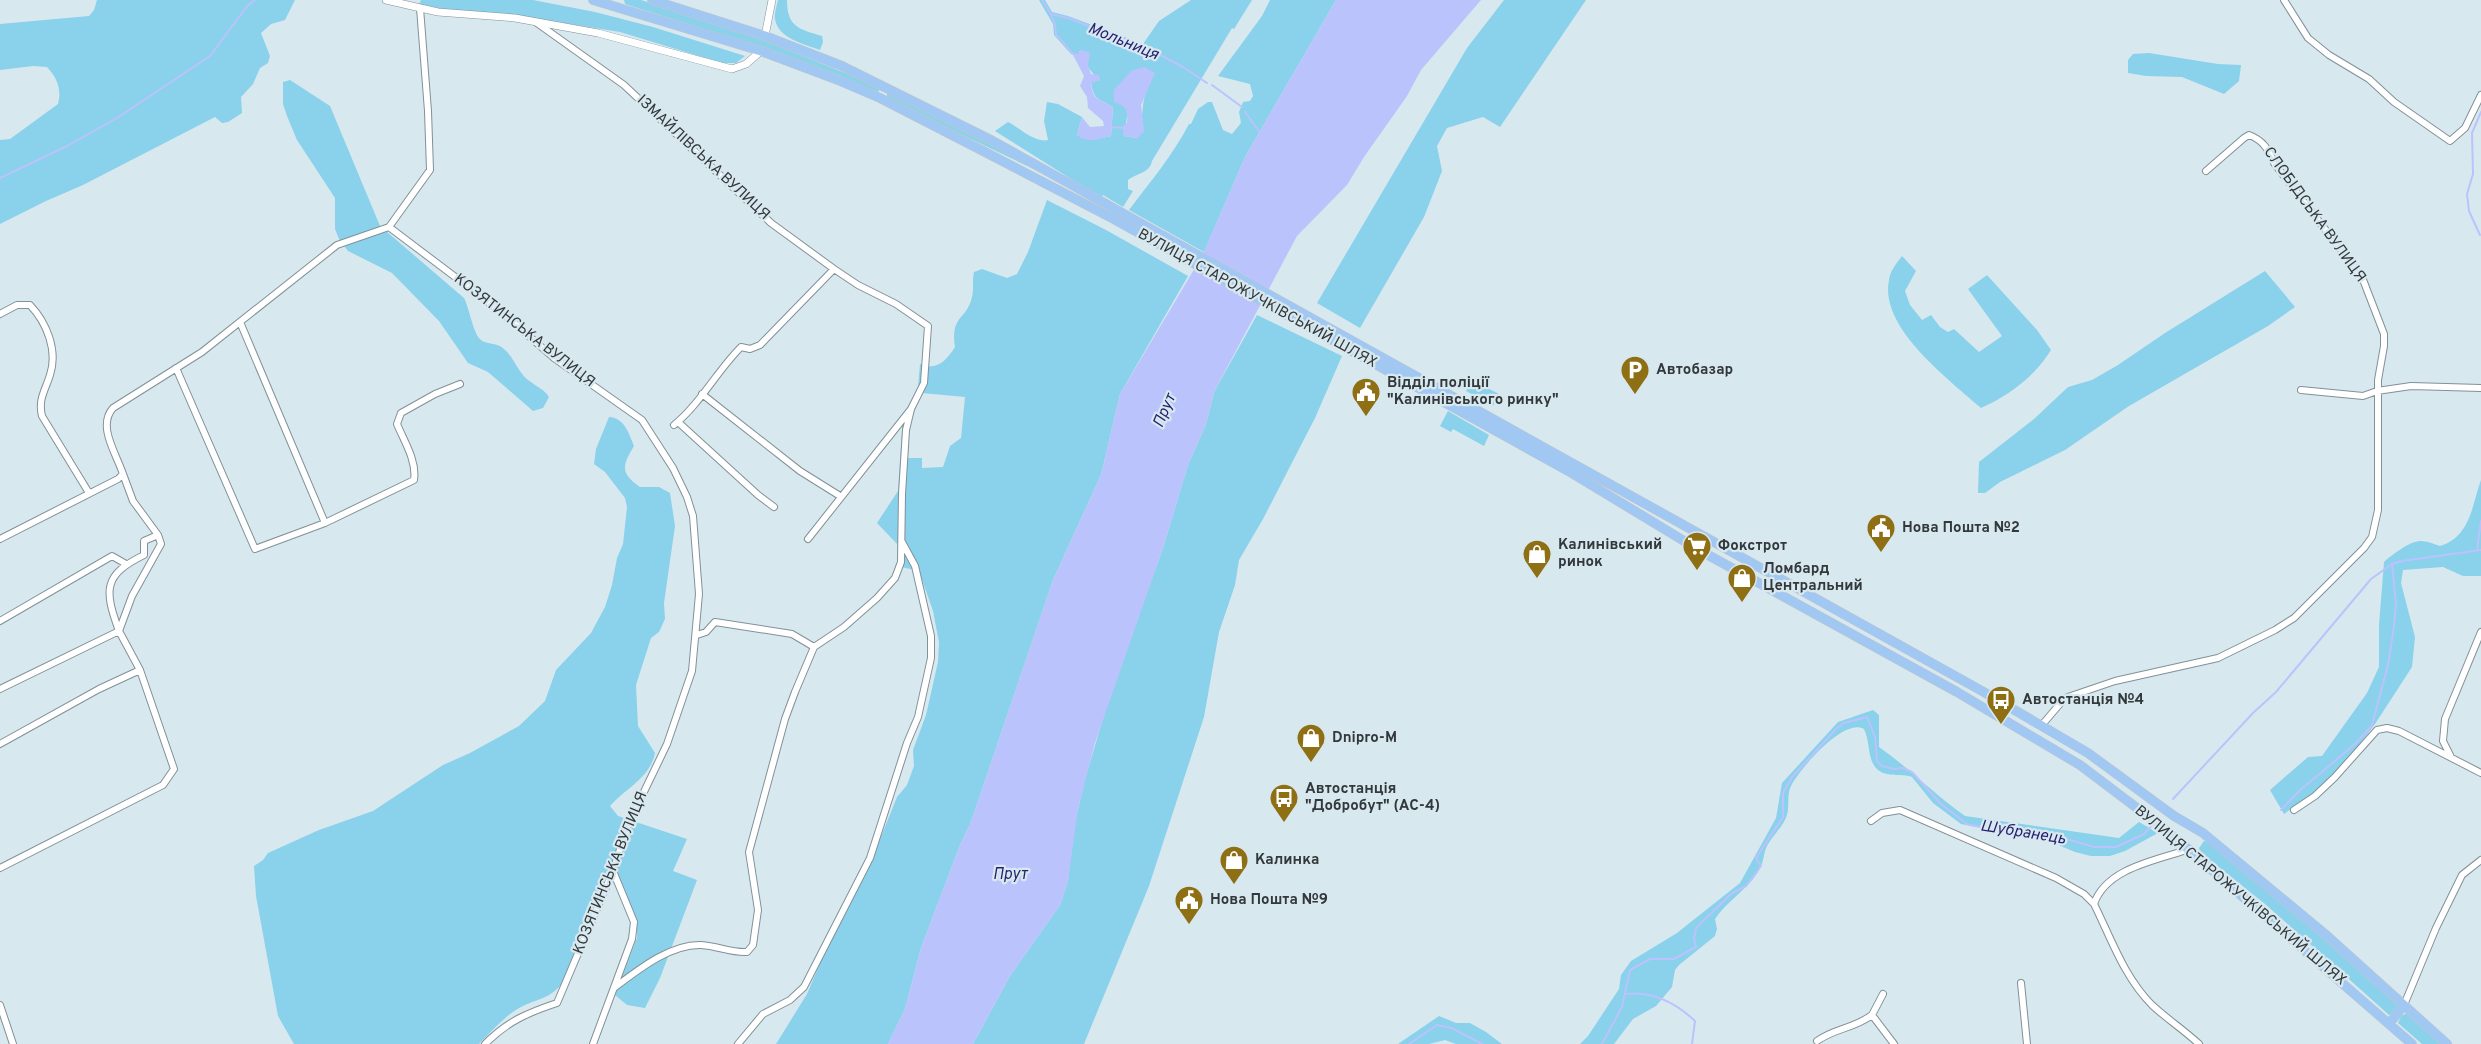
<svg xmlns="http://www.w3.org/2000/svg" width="2481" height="1044" font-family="Overpass,sans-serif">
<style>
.green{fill:#8ad1eb;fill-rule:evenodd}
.water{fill:#bbc3fc}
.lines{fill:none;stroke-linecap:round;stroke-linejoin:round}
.stream{stroke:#bbc3fc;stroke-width:2}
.minor-casing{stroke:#829197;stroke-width:8}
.tertiary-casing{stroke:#829197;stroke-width:8}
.primary-casing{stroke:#c6c7c8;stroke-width:10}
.minor{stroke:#fff;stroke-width:6}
.tertiary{stroke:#fff;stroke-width:7}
.primary{stroke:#a0c8f2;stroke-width:9}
.labels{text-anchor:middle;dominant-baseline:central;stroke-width:4.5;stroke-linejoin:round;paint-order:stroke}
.street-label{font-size:15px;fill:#32383b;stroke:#d8e8ef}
.poi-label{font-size:15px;font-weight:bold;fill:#32383b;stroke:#d8e8ef;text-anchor:start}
.water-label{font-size:16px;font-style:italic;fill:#251f6f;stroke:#d8e8ef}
</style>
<rect width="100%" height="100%" fill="#d8e8ef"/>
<path class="green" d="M97 0H295L285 20 271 24 261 33 270 56 268 63 260 68 253 84 241 97 242 113 228 122 222 123 215 117 83 185 46 201 0 224V140L10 139 58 104C62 89 57 78 47 67L33 66 0 70V24L89 16 94 10Z
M421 0H533L595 12 653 27 745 56 736 63H722L620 32 514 15 449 10 419 4Z
M624 0H641L763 40 880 87 879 91 876 94 762 48 625 4Z
M778 0H787C787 27 799 29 822 36L823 42 820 50C805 44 778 39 775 19 774 14 777 5 778 0Z
M1039 0H1045L1052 12 1068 16 1143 44 1159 21 1191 0H1252L1234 29 1232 28 1152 161C1150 173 1137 173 1128 180V189L1133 191 1123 207 1103 195 1102 197 1087 189 995 131 1008 122C1020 128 1034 143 1048 140L1044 121 1047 102 1058 104 1082 117 1077 135 1097 139 1111 136 1113 107C1099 98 1094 102 1091 82L1100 80C1090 73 1087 63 1079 54H1071L1054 35 1053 24ZM1152 79C1139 98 1145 118 1138 138L1124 136 1128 111 1124 105Z
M1270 0H1336L1245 157 1204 252 1129 210C1150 182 1173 155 1189 124H1191L1198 109 1208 102H1212L1223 130 1232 134 1241 123 1239 112 1243 102 1250 101 1253 96 1250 84 1218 76 1262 16Z
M1504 0H1586L1500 127 1483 117 1447 128 1437 146 1442 171 1424 217 1360 328 1317 303 1467 48Z
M2149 53 2218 64 2241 65 2239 81 2224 94 2182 77 2146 76 2128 73V60L2133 54Z
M290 80 330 106 380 226 464 298C469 308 473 331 479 338 484 345 497 342 504 349 515 358 518 374 531 382 538 388 544 389 549 397L543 408 533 411 488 372 468 363 439 321 392 273 348 251 339 239 335 229V198L297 140 287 116 283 104V82Z
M891 92 1067 185 887 99V94Z
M1047 200 1106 230 1188 276 1120 394 1101 475 1053 580 971 822 960 845 921 948 905 1009 888 1044H776L807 994 821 961 870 864 897 797 907 785 914 766 913 750 926 715 938 662 939 642 933 611 919 571 897 566 898 545 877 523 898 491 903 416 918 388 920 364C937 371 946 361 955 347 950 315 967 320 972 297 974 289 972 280 974 272L982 269 1007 278 1017 274 1028 252ZM922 393 965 397 961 438 950 446 943 467 922 468V458H907L909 425Z
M1902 256 1916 271 1905 291 1910 305 1922 320 1931 315 1940 327 1948 332 1954 329 1979 352 2002 336 1968 289 1987 275 2037 330 2051 350C2035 376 2009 396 1981 408 1950 380 1879 328 1889 280 1890 271 1896 264 1902 256Z
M2265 271 2295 307 2268 326 2129 406 2065 450 2000 482 1985 493H1978L1979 462 2034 419 2068 387 2092 380 2118 365 2165 333Z
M1257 315 1342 356 1315 418 1263 519 1239 560 1235 585 1219 632 1204 717 1149 886 1084 1044H973L1010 976 1060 905 1068 881 1073 832 1084 783 1109 698 1163 548 1188 465 1206 424 1214 392Z
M1477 383 1499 394 1493 406 1466 391 1470 385Z
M1448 411 1489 435 1484 446 1453 429 1451 432 1440 426Z
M609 417C625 418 629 434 634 446 622 466 620 473 640 487H659L670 493 675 526 664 603 665 619 659 632 651 638 636 685 638 726 655 753C650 778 626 788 610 806L618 816 687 839 673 871 697 880 660 978 645 1008 627 1005 615 995 637 938V921L618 877 609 873 561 985C548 999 540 998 523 1006 506 1014 492 1031 479 1044H294L278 1016 256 896 254 866 263 860 268 853 319 830 373 811 443 765 470 753 519 726 545 701 556 670 591 633 605 607 612 585 617 558 623 544 627 507 625 498 605 472 594 464 596 449Z
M2481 480V576H2463L2443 567 2403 570 2401 583 2415 637 2412 667 2375 724 2345 763 2316 791 2284 814 2270 790 2308 757 2322 756 2367 693 2379 667V625L2384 562C2391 555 2412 540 2421 541 2427 541 2434 544 2440 546 2471 537 2472 504 2481 480Z
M1873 710 1879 715V747C1909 768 1935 795 1965 816L2119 838 2139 822 2158 833 2125 851 2110 856H2091L2075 852 2051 842 1961 824 1933 803 1912 777C1904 774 1895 776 1887 774 1865 769 1872 745 1864 729 1844 717 1801 768 1792 784 1786 794 1790 805 1787 815 1783 828 1769 838 1765 851 1763 859 1763 864 1758 872 1747 890 1727 901 1715 919L1717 929 1715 936 1679 965 1675 970 1672 987 1656 1006 1633 1019 1614 1044H1580L1588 1036 1619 989 1621 975 1631 961 1677 933 1740 883 1776 818 1782 783 1838 722Z
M2204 841 2208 842 2326 938 2398 1005 2393 1014 2389 1015 2265 904 2200 852 2199 848Z
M2407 1013 2443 1044H2422L2398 1023 2401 1016Z
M1439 1016 1456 1023H1470L1486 1032 1502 1044H1456L1445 1040 1429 1044H1398Z"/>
<path class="water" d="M1336 0H1481L1421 70 1407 96 1364 157 1347 185 1297 236 1214 392 1206 424 1188 465 1163 548 1095 743 1078 809 1068 881 1060 905 1010 976 973 1044H888L905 1009 921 948 960 845 971 822 1053 580 1101 475 1120 394 1202 256 1245 157Z
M1082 50 1090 53 1088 65 1091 74 1099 75 1100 80 1091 83C1093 102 1099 98 1113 107L1111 136C1098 139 1087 144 1077 135L1082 117 1090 127 1104 126 1103 121 1088 108 1087 97 1080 86 1084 76 1072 53 1079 54 1078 51Z
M1144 67 1155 73 1141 105 1144 131 1138 138 1123 136V126L1127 123C1128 111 1127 106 1114 102V90L1131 71Z"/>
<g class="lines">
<path class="stream" d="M1042 0 1051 14 1068 18 1147 48 1183 67 1207 83
M1051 14 1055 24 1056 35C1063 41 1066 47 1073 54
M1212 85 1242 107
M1245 112 1259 131
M1110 127 1125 128
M0 178 67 146 117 118 210 56 248 5 255 0
M2480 235 2469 211 2467 194 2473 174 2472 133 2481 112
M2477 550 2481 521
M2173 799 2253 713 2276 692 2371 579 2392 564 2402 561 2481 550
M2281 810 2299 791 2355 744 2372 725 2388 665 2394 626 2396 604 2392 564
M1625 994C1652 991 1676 1003 1695 1021L1692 1044
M1409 1044 1437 1025 1452 1028 1482 1044
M1602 1044 1622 1007 1630 970 1650 959H1674L1696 947 1694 939 1696 928 1732 893 1746 886 1761 866 1756 858 1783 817V793L1792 777 1837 728 1844 723 1867 717 1875 737 1877 761 1882 766 1894 769 1903 768 1912 772 1941 804 1967 824 2037 839 2063 838 2094 847H2116L2144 834 2151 826"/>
<g class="minor-casing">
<path id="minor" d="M2284 0 2308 38 2329 55 2369 79 2394 102 2450 141 2465 128 2481 95
M537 23 624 85 771 223 834 269 858 285 896 304 928 326 924 383 911 409 906 430 902 494 901 562 895 578 877 598 844 627 814 647 795 692 785 719 749 852 758 910 753 945 747 952C731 953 718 946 701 945 670 944 638 970 614 988
M389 227 499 310 554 358 642 420 673 468 687 497 693 516 699 594 692 671 667 744 628 825 613 871 557 1003C527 1013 508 1021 485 1044
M389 227 430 170 428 111 420 8
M0 314 17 305H30C47 323 58 351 50 375 45 391 38 399 42 416L89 493
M240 322 325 523
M176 368 255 549 325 523 414 480C417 461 404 441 397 424L401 413 435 394 460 384
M2301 390 2363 396 2377 391 2411 386 2481 388
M702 394 800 471 840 496
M678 422 758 495 774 507
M674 425C700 404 717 371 741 347L750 349 760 345 834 269
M0 539 118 479 123 474C116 453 97 426 113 408L202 352 337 245 389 227
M808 539 911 409
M0 621 112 556 126 564
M697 635 706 632 715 622 792 634 814 647
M0 689 119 631C104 590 103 575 144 555V541L158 535
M2041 726 2065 698 2115 681 2218 658 2275 630 2294 618 2364 548 2372 537 2378 510V380L2384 346V334L2362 277 2274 163C2269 150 2263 140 2249 135L2244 138 2206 171
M0 744 99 689 140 670
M2450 755 2443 741 2445 719 2481 632
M2294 810 2315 796 2335 777 2377 730 2387 728 2399 731 2481 773
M1871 821 1882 813 1900 810 2056 878 2084 894 2094 904C2106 868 2157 860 2190 849
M0 868 163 785 174 769 140 670 119 631 132 596 161 544 158 535 133 501 123 474
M2094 904C2111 938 2124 977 2152 1005 2167 1019 2184 1030 2199 1044
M2021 983 2027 1044
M0 1005 13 1044
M2404 1005 2436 928 2462 875 2481 860
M1872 1015 1883 994
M1817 1041C1835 1028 1853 1029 1872 1015L1894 1044
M593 1044 632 939 634 922 613 871
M738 1044 763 1014 790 1000 804 987 870 858 907 743 918 717 931 658V636L915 566 902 542"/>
</g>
<g class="tertiary-casing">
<path id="tertiary" d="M386 0 438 12 515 18 598 33 732 69 746 64 761 51
M765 36 772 0"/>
</g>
<g class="primary-casing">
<path id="primary" d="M593 0 761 51 838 80 880 98 985 152 1110 217 1570 472 1699 550 1957 692 2080 765 2166 830 2412 1044
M652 0 765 36 842 66 991 140 1982 691 2088 753 2174 816 2203 833 2325 934 2447 1044
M2389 1024 2404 1005"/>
</g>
<use href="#minor" class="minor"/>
<use href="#tertiary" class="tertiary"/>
<use href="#primary" class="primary"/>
</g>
<defs>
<g id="parking-pin" transform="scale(1.5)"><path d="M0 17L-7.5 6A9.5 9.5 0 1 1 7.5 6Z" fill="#8f6f13" stroke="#d8e8ef"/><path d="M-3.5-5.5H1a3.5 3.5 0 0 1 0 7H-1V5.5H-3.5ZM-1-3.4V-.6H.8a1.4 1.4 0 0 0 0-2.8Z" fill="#fff"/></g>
<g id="civic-pin" transform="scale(1.5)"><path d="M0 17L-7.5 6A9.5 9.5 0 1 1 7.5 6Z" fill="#8f6f13" stroke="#d8e8ef"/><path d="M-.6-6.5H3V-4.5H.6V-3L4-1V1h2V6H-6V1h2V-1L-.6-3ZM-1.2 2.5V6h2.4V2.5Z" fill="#fff"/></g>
<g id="supermarket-pin" transform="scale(1.5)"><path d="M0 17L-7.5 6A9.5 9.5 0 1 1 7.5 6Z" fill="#8f6f13" stroke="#d8e8ef"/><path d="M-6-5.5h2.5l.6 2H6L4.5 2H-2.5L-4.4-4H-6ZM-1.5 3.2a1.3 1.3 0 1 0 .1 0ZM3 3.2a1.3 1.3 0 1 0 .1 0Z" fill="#fff"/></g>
<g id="shop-pin" transform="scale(1.5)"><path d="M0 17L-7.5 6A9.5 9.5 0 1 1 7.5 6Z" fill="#8f6f13" stroke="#d8e8ef"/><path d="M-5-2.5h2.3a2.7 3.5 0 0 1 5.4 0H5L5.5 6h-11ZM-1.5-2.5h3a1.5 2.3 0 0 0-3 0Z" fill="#fff"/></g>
<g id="bus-pin" transform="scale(1.5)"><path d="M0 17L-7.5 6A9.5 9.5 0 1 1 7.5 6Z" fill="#8f6f13" stroke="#d8e8ef"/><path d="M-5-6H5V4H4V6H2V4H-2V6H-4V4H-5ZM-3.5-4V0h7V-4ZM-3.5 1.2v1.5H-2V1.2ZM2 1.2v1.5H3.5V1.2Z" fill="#fff"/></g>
</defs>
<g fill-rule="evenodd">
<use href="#parking-pin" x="1635" y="370"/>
<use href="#civic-pin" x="1366" y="392"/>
<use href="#civic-pin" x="1881" y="528"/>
<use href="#supermarket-pin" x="1697" y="546"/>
<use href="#shop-pin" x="1537" y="554"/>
<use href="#shop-pin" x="1742" y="578"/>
<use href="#bus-pin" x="2001" y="700"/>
<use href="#shop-pin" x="1311" y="738"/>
<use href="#bus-pin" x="1284" y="798"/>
<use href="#shop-pin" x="1234" y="860"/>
<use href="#civic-pin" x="1189" y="900"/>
</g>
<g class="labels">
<g class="street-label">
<text transform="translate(703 158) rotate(43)">ІЗМАЙЛІВСЬКА ВУЛИЦЯ</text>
<text transform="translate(2314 215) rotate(54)">СЛОБІДСЬКА ВУЛИЦЯ</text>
<text transform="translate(1257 299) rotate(29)">ВУЛИЦЯ СТАРОЖУЧКІВСЬКИЙ ШЛЯХ</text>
<text transform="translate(524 331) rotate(38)">КОЗЯТИНСЬКА ВУЛИЦЯ</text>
<text transform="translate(611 873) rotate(-68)">КОЗЯТИНСЬКА ВУЛИЦЯ</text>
<text transform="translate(2240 896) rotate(40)">ВУЛИЦЯ СТАРОЖУЧКІВСЬКИЙ ШЛЯХ</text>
</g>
<g class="poi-label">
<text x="1656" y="370">Автобазар</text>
<text x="1387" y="383">Відділ поліції<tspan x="1387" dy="17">"Калинівського ринку"</tspan></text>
<text x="1902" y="528">Нова Пошта №2</text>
<text x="1558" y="545">Калинівський<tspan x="1558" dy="17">ринок</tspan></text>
<text x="1718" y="546">Фокстрот</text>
<text x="1763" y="569">Ломбард<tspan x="1763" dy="17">Центральний</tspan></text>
<text x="2022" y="700">Автостанція №4</text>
<text x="1332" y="738">Dnipro-M</text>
<text x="1305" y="789">Автостанція<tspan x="1305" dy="17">"Добробут" (АС-4)</tspan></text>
<text x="1255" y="860">Калинка</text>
<text x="1210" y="900">Нова Пошта №9</text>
</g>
<g class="water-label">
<text transform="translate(1123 42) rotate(22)">Мольниця</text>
<text transform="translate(1165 411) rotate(-67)">Прут</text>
<text transform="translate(2023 833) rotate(9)">Шубранець</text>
<text x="1010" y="875">Прут</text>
</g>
</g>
</svg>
